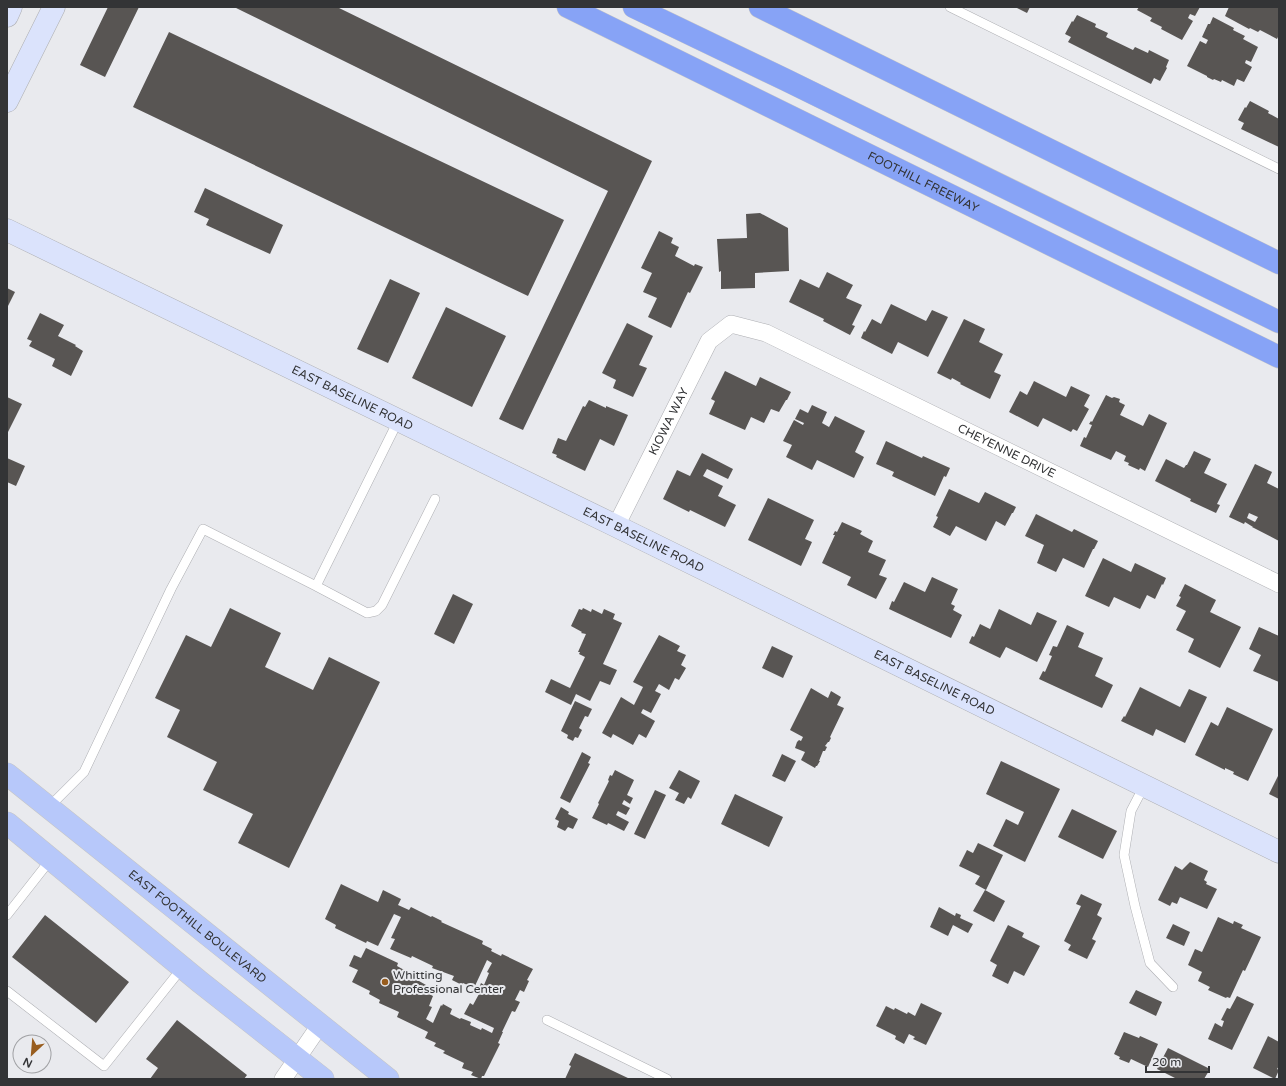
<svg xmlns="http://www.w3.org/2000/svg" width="1286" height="1086" font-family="'Varela Round',sans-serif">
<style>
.building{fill:#585553;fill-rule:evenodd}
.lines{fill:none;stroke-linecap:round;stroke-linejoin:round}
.service-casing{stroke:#adaeb2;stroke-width:10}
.minor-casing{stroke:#adaeb2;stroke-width:18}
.secondary-casing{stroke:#adaeb2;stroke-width:23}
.primary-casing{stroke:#c6c6c7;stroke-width:23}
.motorway-casing{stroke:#c6c6c7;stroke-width:23}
.service{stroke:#fff;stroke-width:9}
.minor{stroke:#fff;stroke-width:17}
.secondary{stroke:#dbe3fc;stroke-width:22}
.primary{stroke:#b7c8fa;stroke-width:22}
.motorway{stroke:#87a3f6;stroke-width:22}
.poi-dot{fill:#985d1e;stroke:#e9eaee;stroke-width:1.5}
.labels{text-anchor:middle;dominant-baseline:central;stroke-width:4;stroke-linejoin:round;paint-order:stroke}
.street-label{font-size:12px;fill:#333436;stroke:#e9eaee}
.poi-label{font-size:12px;fill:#333436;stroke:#e9eaee;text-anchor:start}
</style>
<rect width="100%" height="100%" fill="#e9eaee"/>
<path class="building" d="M108 7H139L105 77 80 65Z
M234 7H337L652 161 523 430 499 419 608 191Z
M1015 7H1030L1027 13Z
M1139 7H1200L1195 16 1190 14 1188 18 1193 21 1182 40 1161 29 1162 27 1150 21 1152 18 1137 10Z
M1229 7H1279V35L1277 39 1260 30 1258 32 1250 28 1249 29 1225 16Z
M1077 15 1096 24 1095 27 1108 33 1106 37 1133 50 1135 47 1148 53 1149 50 1169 60 1166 67 1167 68 1160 81 1154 78 1151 84 1068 42 1071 37 1065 34 1072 21 1073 22Z
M1213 17 1234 28 1233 30 1245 36 1243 39 1258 47 1251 62 1246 60 1245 63 1252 67 1244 82 1237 79 1234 86 1222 80 1221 82 1214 79 1213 80 1207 77V76L1187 66 1200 41 1206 44 1208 40 1202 37 1208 24H1210Z
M169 32 564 220 528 296 133 107Z
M1250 101 1269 111 1268 113 1279 119V147L1241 129 1244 123 1238 120 1245 107 1246 108Z
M205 188 283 225 270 254 206 225 209 219 194 212Z
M760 213 788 228 789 271 755 273V288L721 289V271L719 272 717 239 747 238 746 214Z
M659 231 673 238 671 243 679 247 675 256 694 266 695 264 703 267 690 293 688 292 671 328 648 317 657 298 643 292 652 273 641 268Z
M827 272 853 285 846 298 862 305 852 325 855 326 850 335 823 321 824 319 789 302 800 279 819 288Z
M390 279 420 293 388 363 357 349Z
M7 288 15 292 7 308Z
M891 304 926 321 932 310 948 317 928 357 898 342 892 354 861 338 864 331 865 332 872 319 881 324Z
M446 307 506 336 472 407 412 378Z
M40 313 64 325 58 336 76 345 75 346 83 351 71 376 52 366 55 359 29 346 32 341 27 339Z
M964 319 985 329 979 342 1003 354 994 372 1001 375 990 399 960 384 961 383 952 378 951 380 937 373Z
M627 323 653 336 639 365 647 368 633 397 613 388 616 380 602 373Z
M725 371 756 386 760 377 791 392 787 400H786L779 412 771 409 764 423 751 417 745 430 709 414 715 401 711 399Z
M1034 381 1066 397 1071 386 1090 395 1084 406 1089 409 1077 431 1073 429 1071 432 1043 418 1038 427 1009 412 1020 391 1027 395Z
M1106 395 1112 398 1114 397 1120 399 1119 402 1125 405 1120 415 1143 426 1149 414 1167 423 1145 471 1140 468 1139 470 1128 465 1129 463 1124 461 1126 456 1116 451 1111 460 1080 446 1084 437 1086 438 1092 425 1089 424 1091 421 1092 422Z
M7 397 22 404 7 434Z
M589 400 606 408V406L628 415 614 446 600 439 585 471 556 457 557 455 552 453 558 438 566 441 583 406 585 407Z
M812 405 827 412 822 423 829 427 835 416 865 431 855 452 864 457 854 478 817 460 812 470 786 457 792 445 783 441 794 420 803 425 804 423 795 419 800 409 808 413Z
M886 441 922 458 923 456 950 468 946 477 944 476 935 496 892 476 894 472 876 464Z
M1194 451 1211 459 1204 473 1227 484 1217 504 1220 505 1216 513 1190 501 1191 499 1155 481 1166 459 1184 468 1186 465H1187Z
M702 453 733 469 728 479 707 469 703 476 723 486 718 496 736 505 725 527 690 510 689 512 663 499 677 470 690 476Z
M7 458 25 466 16 486 7 482Z
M1255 464 1272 472 1267 483 1279 489V541L1252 527H1253L1245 522 1244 524 1229 517ZM1249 513 1258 517 1255 522 1247 518Z
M949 489 979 503 985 492 1016 507 1013 513H1012L1005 526 996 521 986 541 956 526 950 536 933 527 938 517 936 516Z
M768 498 814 520 805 539 812 542 801 566 748 540Z
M1036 514 1072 532 1074 529 1098 541 1094 549H1093L1084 568 1063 558 1056 572 1037 563 1044 545 1025 536Z
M842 522 862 531 860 534 873 541 868 552 886 560 879 575 887 578 876 599 847 585 851 577 822 563 835 535H833L835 531 837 532Z
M1103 558 1131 572 1135 563 1166 578 1163 585 1162 584 1155 599 1147 595 1140 609 1114 597 1109 607 1085 596Z
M932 577 958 589 951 604 955 606 953 610 962 615 951 638 889 609 892 601 894 602 904 582 925 592Z
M1185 584 1216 600 1210 612 1241 627 1220 668 1188 652 1194 639 1176 630 1186 611 1176 606 1181 597 1179 596Z
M453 594 473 604 454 644 434 634Z
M230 608 281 633 265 667 313 690 329 657 380 682 289 868 238 843 253 814 203 790 217 762 167 737 180 710 155 698 186 635 211 647Z
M583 608 591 612 592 609 602 614 604 609 615 614 613 619 622 623 603 664 617 670 610 685 600 681 590 701 576 694 571 705 545 692 551 679 570 688 585 657 579 654 580 652H578L586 634 581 633 582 632 571 626 579 609 582 610Z
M999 609 1031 625 1037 612 1057 621 1037 662 1006 647 1000 658 969 643 972 636 974 637 980 624 990 629Z
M1067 625 1084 633 1078 647 1103 658 1095 676 1113 685 1102 708 1039 679 1043 671 1045 672 1052 656 1049 655 1053 646 1057 647Z
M1259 627 1279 636V682L1253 671 1261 655 1249 649Z
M659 635 680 646 677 651 686 655 681 665 686 668 679 680 675 678 669 690 659 684 655 691 661 694 651 713 643 709 641 713 655 721 646 738 639 734 633 745 613 734 611 738 602 733 621 697 634 705 643 687 633 682Z
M772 646 793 656 783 678 762 668Z
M1140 687 1180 707 1189 689 1207 697 1185 743 1156 729 1153 736 1121 721 1124 716 1125 717Z
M811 688 828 698 831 691 841 697 837 705 844 708 830 737 831 738 829 742H828L825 746 827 747 825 751H823L819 761H820L817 766H816L815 768 801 760 805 752 795 748 797 742 799 740 801 741 803 737 790 730Z
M575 701 592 709 588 717 585 716 579 728 582 730 578 738 575 737 573 741 567 738 568 735 561 731Z
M1227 707 1273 729 1248 781 1233 774 1234 772 1225 768V770L1195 755 1211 722 1218 726Z
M582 752 591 757 588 763 590 764 570 803 560 798Z
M782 754 796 761 785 782 772 776Z
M1001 761 1060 789 1025 862 993 846 1006 819 1018 825 1024 812 986 794Z
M615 770 634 780 627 795 633 798 630 804 624 800 622 804 630 808 626 815 618 811 616 815 629 822 624 831 608 823 607 825 592 818 599 804 598 803 609 781 608 780 610 775 612 776Z
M679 770 700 781 691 799 688 797 684 804 675 800 679 793 669 788Z
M1279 774V799L1269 794Z
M655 790 666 795 645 839 634 834Z
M735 794 783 817 769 847 721 824Z
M561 807 569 812 568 814 578 819 573 829 568 827 565 831 557 827 559 821 555 819Z
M1072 809 1117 831 1103 859 1058 837Z
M978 843 1003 855 986 890 975 884 980 876 959 866 967 850 973 853Z
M1190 862 1208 871 1204 880 1207 882 1206 884 1217 889 1207 909 1180 897 1177 904 1172 902 1170 906 1158 900 1175 866 1182 870Z
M341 884 378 902 383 890 401 899 398 905 409 910 411 907 431 917 432 916 442 921 441 922 483 941 482 944 492 949 491 951 501 956 502 954 533 969 527 980 529 981 524 992 520 990 515 1000 520 1002 515 1012 512 1011 502 1032H503L498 1043 500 1044 484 1076H482L481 1079 471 1075 473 1072 462 1068 464 1063 443 1053 445 1051 434 1046 436 1043 425 1038 428 1032 397 1017 399 1012 379 1003 380 1000 369 994 370 991 352 982 358 970 349 966 354 955 361 958 366 948 398 963 397 966 406 971 405 973 426 985 423 991 433 996 429 1006 432 1007 426 1019 433 1023 441 1005 442 1006 443 1004 452 1009 450 1014 460 1019 461 1018 471 1022 470 1025 481 1030 482 1028 492 1033 494 1028 464 1014 470 1003 473 1005 479 994 477 993 481 983 484 985 489 973 487 972 492 963 487 960 474 988 463 983 462 985 452 980 454 976 432 968 433 966 412 956 411 958 390 949 395 939 391 938 401 917 394 914 378 946 367 941 366 943 335 928 336 925 325 919Z
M985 890 1005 901 994 922 973 911Z
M1081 894 1102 904 1097 915 1102 918 1092 939 1096 941 1087 959 1068 950 1071 945 1064 941 1081 906 1076 904Z
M939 907 955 916 956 913 961 915 960 918 973 924 968 933 953 925 948 936 930 927Z
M45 915 129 982 96 1023 12 957Z
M1218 917 1233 924 1234 921 1243 925 1241 928 1261 937 1245 971 1243 970 1230 998 1227 997 1226 998 1208 990 1210 987 1198 981 1202 972 1188 965 1195 949 1202 952Z
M1173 924 1190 932 1184 946 1166 938Z
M1008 925 1024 933 1022 937 1040 946 1024 976 1014 971 1008 984 992 976 997 965 990 961Z
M1136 990 1162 1002 1156 1016 1129 1003Z
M1237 996 1254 1004 1232 1050 1208 1039 1215 1023 1222 1027 1224 1021 1221 1020 1227 1008 1230 1009Z
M921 1003 942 1013 926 1045 913 1039 915 1037 909 1034 904 1044 895 1039 896 1036 876 1026 886 1006 894 1010 895 1008 907 1014 908 1012 915 1016Z
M177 1020 247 1075 244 1079H150L158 1068 146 1059Z
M1124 1032 1139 1038 1140 1036 1158 1044 1148 1067 1131 1059 1129 1063 1119 1059 1120 1057 1114 1054Z
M1268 1036 1279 1042V1066L1277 1069 1279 1070 1275 1079 1253 1068Z
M1168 1048 1210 1069 1204 1079H1190L1187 1078 1186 1079H1177L1157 1069Z
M575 1053 630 1079H565L571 1066 569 1065Z"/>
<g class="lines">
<g class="service-casing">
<path id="service" d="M950 7 1279 169
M316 586 367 613 376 611 382 605 435 499
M1144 786 1131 811 1124 855 1135 906 1150 963 1173 987
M49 807 84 772 171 589 203 529 316 586 398 421
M7 915 51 859
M7 991 104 1066 182 968
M547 1020 667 1079"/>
</g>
<g class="minor-casing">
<g id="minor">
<path id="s1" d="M616 526 709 341 731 324 766 333 1279 584"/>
<path d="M283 1079 320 1025"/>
</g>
</g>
<g class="secondary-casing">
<g id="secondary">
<path d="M7 16 11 7"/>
<path d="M7 101 54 7"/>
<path id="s2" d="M7 230 616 526 1279 852"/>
</g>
</g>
<g class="primary-casing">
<g id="primary">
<path id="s3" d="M7 774 388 1079"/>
<path d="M7 823 200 982 323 1079"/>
</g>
</g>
<g class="motorway-casing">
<g id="motorway">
<path id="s4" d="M568 7 1279 357"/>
<path d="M634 7 786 80 1279 322"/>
<path d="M760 7 1279 263"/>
</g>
</g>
<use href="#service" class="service"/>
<use href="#minor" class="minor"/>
<use href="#secondary" class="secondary"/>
<use href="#primary" class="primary"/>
<use href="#motorway" class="motorway"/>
</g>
<circle class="poi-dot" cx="385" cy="982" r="4"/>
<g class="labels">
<g class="street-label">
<text stroke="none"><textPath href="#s4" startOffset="396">FOOTHILL FREEWAY</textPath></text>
<text stroke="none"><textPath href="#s2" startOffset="384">EAST BASELINE ROAD</textPath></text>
<text stroke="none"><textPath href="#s1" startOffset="117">KIOWA WAY</textPath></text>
<text stroke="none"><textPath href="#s1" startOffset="539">CHEYENNE DRIVE</textPath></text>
<text stroke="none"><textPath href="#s2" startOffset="708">EAST BASELINE ROAD</textPath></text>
<text stroke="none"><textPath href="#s2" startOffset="1032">EAST BASELINE ROAD</textPath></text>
<text stroke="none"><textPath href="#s3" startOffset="244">EAST FOOTHILL BOULEVARD</textPath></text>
</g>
<g class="poi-label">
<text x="393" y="975">Whitting<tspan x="393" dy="14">Professional Center</tspan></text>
</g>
</g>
<rect width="1286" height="1086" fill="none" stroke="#333436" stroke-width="16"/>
<g transform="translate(32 1054) rotate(206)"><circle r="19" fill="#e9eaee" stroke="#a0a1a4"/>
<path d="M0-3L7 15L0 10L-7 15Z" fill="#985d1e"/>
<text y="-6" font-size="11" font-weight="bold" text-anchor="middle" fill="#333436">N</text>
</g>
<path d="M1146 1066v6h63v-6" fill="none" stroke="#333436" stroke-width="2"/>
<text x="1152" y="1066" font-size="12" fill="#333436" stroke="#e9eaee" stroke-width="3" paint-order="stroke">20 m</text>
</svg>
